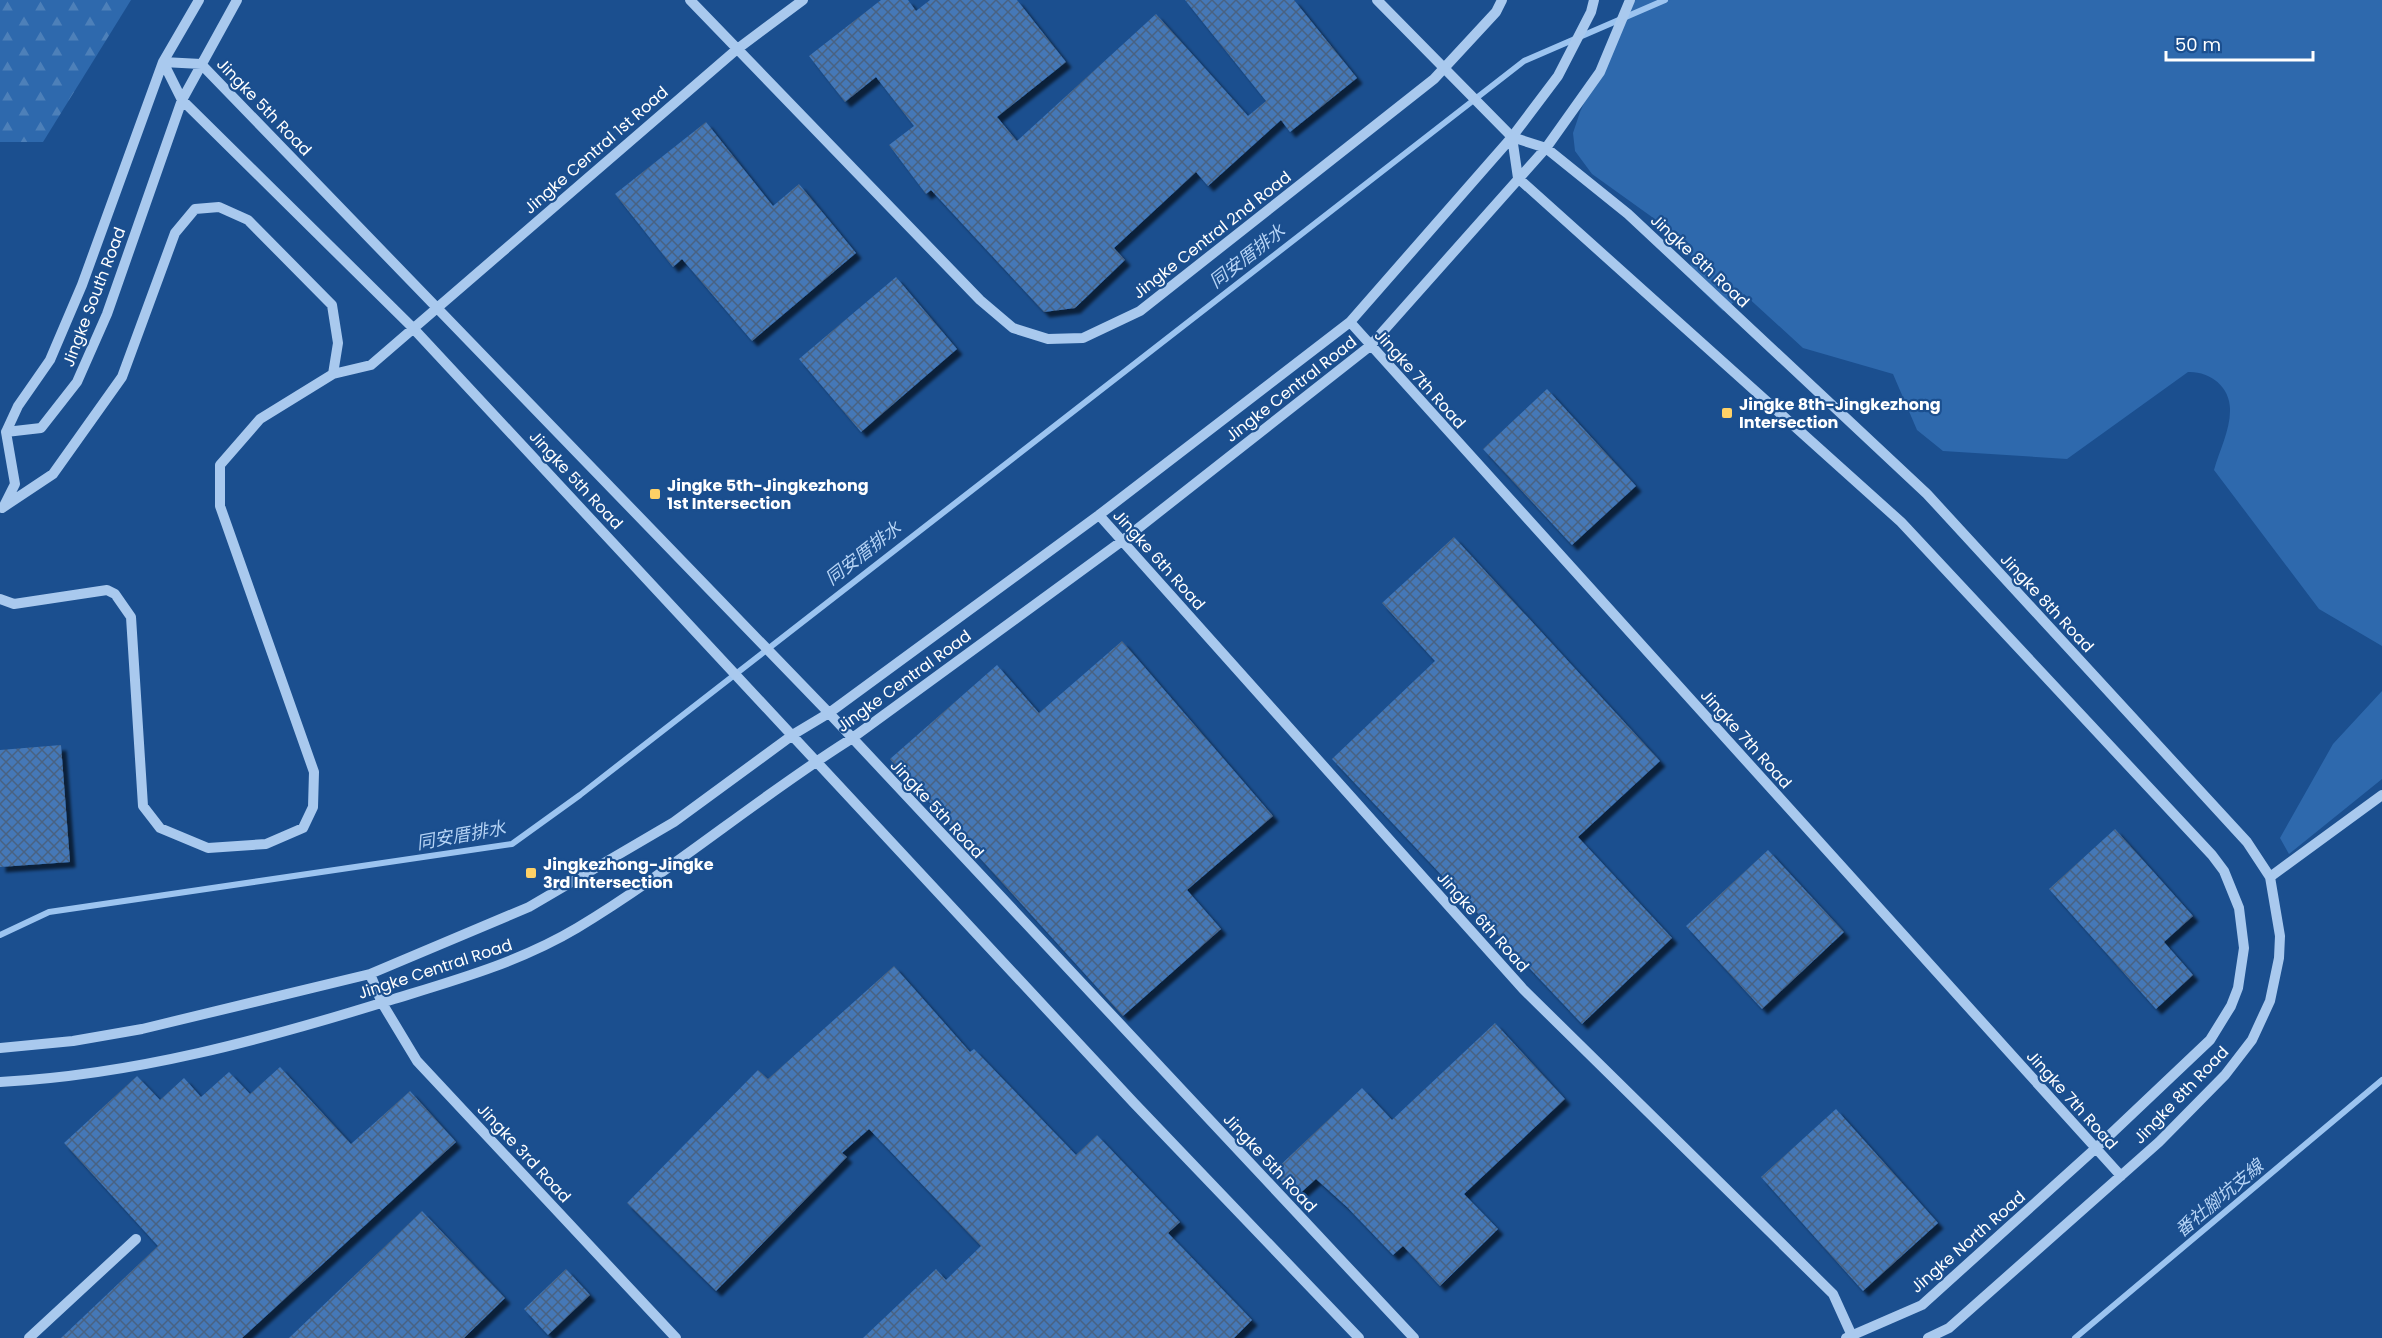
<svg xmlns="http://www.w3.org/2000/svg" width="2382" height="1338" font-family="Poppins,'Noto Sans TC',sans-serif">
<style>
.green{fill:#2e69ad}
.forest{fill:url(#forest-firs)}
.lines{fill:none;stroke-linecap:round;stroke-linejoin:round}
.stream{stroke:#9cc4f0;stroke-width:6}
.building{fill:url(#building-cross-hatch);filter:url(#shadow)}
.minor{stroke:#a9c9ee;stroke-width:10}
.minor-bridge{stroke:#a9c9ee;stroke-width:10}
.poi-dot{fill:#ffd166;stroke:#1b4f8f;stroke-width:2}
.labels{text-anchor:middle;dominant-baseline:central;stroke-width:4.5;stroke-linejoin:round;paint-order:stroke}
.street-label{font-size:16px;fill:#fff;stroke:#1b4f8f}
.poi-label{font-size:16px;font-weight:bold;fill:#fff;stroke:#1b4f8f;text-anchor:start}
.water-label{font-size:18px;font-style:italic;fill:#b5d3f5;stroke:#1b4f8f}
</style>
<defs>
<pattern id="forest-firs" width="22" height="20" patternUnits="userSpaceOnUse" patternTransform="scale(1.5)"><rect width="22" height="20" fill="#2e69ad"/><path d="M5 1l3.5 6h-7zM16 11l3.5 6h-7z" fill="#4d80b9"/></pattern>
<pattern id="building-cross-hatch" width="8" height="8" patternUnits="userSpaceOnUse" patternTransform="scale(1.5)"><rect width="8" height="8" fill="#4478b7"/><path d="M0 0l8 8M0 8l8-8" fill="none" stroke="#486282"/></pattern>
<filter id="shadow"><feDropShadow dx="5.5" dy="5.5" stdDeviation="1.5" flood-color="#0009"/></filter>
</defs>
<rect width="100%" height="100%" fill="#1b4f8f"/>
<path class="green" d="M1631 0H2382V646L2319 609 2214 470C2219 452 2230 430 2230 411 2231 387 2210 371 2188 372L2067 459 1943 451 1917 430 1893 374 1803 348 1744 294 1723 311 1690 279 1691 245 1592 174 1575 151 1573 133 1580 112Z
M2382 691V779L2289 854 2280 838 2333 744Z"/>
<path class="forest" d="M0 0H131L43 142H0Z"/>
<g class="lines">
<path class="stream" d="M0 935 49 912 512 844 580 795 1524 61 1665 0
M2075 1338 2382 1080"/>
</g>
<path class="building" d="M881 0H908L916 11 930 0H1017L1066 62 997 117 1017 141 1156 14 1248 116 1266 101 1185 0H1294L1357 78 1290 132 1281 120 1208 186 1196 172 1114 248 1125 260 1075 308 1044 312 931 190 926 194 889 145 914 126 876 77 845 102 809 56Z
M706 122 773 206 799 184 856 253 752 341 682 259 673 267 615 194Z
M896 277 957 349 861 432 799 359Z
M1547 389 1636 486 1572 545 1483 449Z
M1454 537 1660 761 1578 837 1672 938 1582 1024 1332 759 1435 661 1382 603Z
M1122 641 1273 816 1187 890 1221 929 1123 1016 890 759 997 665 1039 713Z
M61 745 70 862 0 867V750Z
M2115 829 2193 916 2164 942 2193 975 2156 1009 2049 889Z
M1768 850 1844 932 1762 1009 1686 926Z
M894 966 970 1052 974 1049 1076 1155 1097 1135 1180 1222 1168 1233 1252 1320 1234 1338H863L936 1269 946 1280 981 1246 869 1129 842 1153 847 1157 716 1291 627 1203 758 1070 768 1079Z
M1495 1023 1565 1099 1464 1194 1498 1229 1440 1286 1403 1246 1393 1255 1347 1207 1316 1179 1296 1197 1273 1172 1362 1088 1392 1120Z
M280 1067 351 1144 410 1091 456 1142 242 1338H61L158 1246 64 1143 137 1076 160 1100 184 1078 201 1097 229 1072 250 1094Z
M1836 1109 1938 1223 1863 1291 1761 1177Z
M422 1211 505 1298 464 1338H289Z
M566 1269 590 1295 548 1335 524 1309Z"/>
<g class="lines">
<path class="minor" d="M690 0 980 300 1013 328 1048 339 1083 338 1140 311 1434 79 1496 12 1502 0
M163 62 201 64 829 713 1414 1338
M163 62 182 100 412 327 1134 1103 1359 1338
M1512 137 1518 178 1901 522 2212 855 2224 871 2239 908 2244 948 2238 988 2231 1006 2210 1040 2096 1148 1922 1305 1846 1338
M1512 137 1546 148 1628 214 1927 494 2247 842 2270 877 2280 936 2279 958 2270 1001 2252 1040 2225 1075 2159 1142 1949 1328 1928 1338
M1350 322 2121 1176
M6 432 41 428 77 382 107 314 182 100 237 0
M6 432 18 406 50 360 82 285 163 62 199 0
M4 506 15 484 6 432
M2 508 53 474 122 377 175 233 195 209 219 207 248 220 332 305 338 343 333 374
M1099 515 1523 989 1833 1294 1853 1338
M0 599 14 604 107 590 115 594 131 617 143 806 160 828 208 848 266 844 303 828 313 807 314 772 220 506V465L260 419 333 374 371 365 736 50 803 0
M2270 877 2382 795
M370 974 382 1003 417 1061 676 1338
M0 1048 73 1041 142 1029 370 974 529 907 674 822 794 734 829 713 1099 515 1350 322 1512 137 1558 76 1591 12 1594 0
M0 1082C134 1075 266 1039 394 999 456 980 520 962 577 928 672 871 757 798 851 739L1122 541 1370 346 1546 148 1600 72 1630 0
M29 1338 136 1239"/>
<path class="minor-bridge" d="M1377 0 1512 137"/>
</g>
<g class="poi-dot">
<rect x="1721" y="407" width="12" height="12" rx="3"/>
<rect x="649" y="488" width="12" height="12" rx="3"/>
<rect x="525" y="867" width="12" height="12" rx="3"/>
</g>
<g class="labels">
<g class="street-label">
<text transform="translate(264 107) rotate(46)">Jingke 5th Road</text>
<text transform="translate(596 150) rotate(-41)">Jingke Central 1st Road</text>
<text transform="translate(1212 235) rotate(-38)">Jingke Central 2nd Road</text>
<text transform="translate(1700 261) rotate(43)">Jingke 8th Road</text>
<text transform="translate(94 297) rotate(-69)">Jingke South Road</text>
<text transform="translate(1420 379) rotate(48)">Jingke 7th Road</text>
<text transform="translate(1291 389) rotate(-38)">Jingke Central Road</text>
<text transform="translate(576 480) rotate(47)">Jingke 5th Road</text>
<text transform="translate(1159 560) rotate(48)">Jingke 6th Road</text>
<text transform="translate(2047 603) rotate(47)">Jingke 8th Road</text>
<text transform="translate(904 681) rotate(-36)">Jingke Central Road</text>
<text transform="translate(1746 739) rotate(48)">Jingke 7th Road</text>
<text transform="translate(937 809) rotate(47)">Jingke 5th Road</text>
<text transform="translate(1483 922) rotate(48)">Jingke 6th Road</text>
<text transform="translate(435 969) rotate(-18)">Jingke Central Road</text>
<text transform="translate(2181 1095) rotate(-46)">Jingke 8th Road</text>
<text transform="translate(2072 1100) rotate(48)">Jingke 7th Road</text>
<text transform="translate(524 1153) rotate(47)">Jingke 3rd Road</text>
<text transform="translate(1270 1163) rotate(47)">Jingke 5th Road</text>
<text transform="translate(1968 1242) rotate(-41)">Jingke North Road</text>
</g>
<g class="poi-label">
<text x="1739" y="404">Jingke 8th-Jingkezhong<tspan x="1739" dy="18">Intersection</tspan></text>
<text x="667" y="485">Jingke 5th-Jingkezhong<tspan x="667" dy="18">1st Intersection</tspan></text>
<text x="543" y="864">Jingkezhong-Jingke<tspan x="543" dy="18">3rd Intersection</tspan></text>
</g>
<g class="water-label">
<text transform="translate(1247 256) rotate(-38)">同安厝排水</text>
<text transform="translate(863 553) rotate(-38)">同安厝排水</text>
<text transform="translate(461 835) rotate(-10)">同安厝排水</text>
<text transform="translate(2219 1198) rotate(-40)">番社腳坑支線</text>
</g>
</g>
<path d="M2166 51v9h147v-9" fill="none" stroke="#ffffff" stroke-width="3"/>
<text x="2175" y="51" font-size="18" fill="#ffffff" stroke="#1b4f8f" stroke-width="4.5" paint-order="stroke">50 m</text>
</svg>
